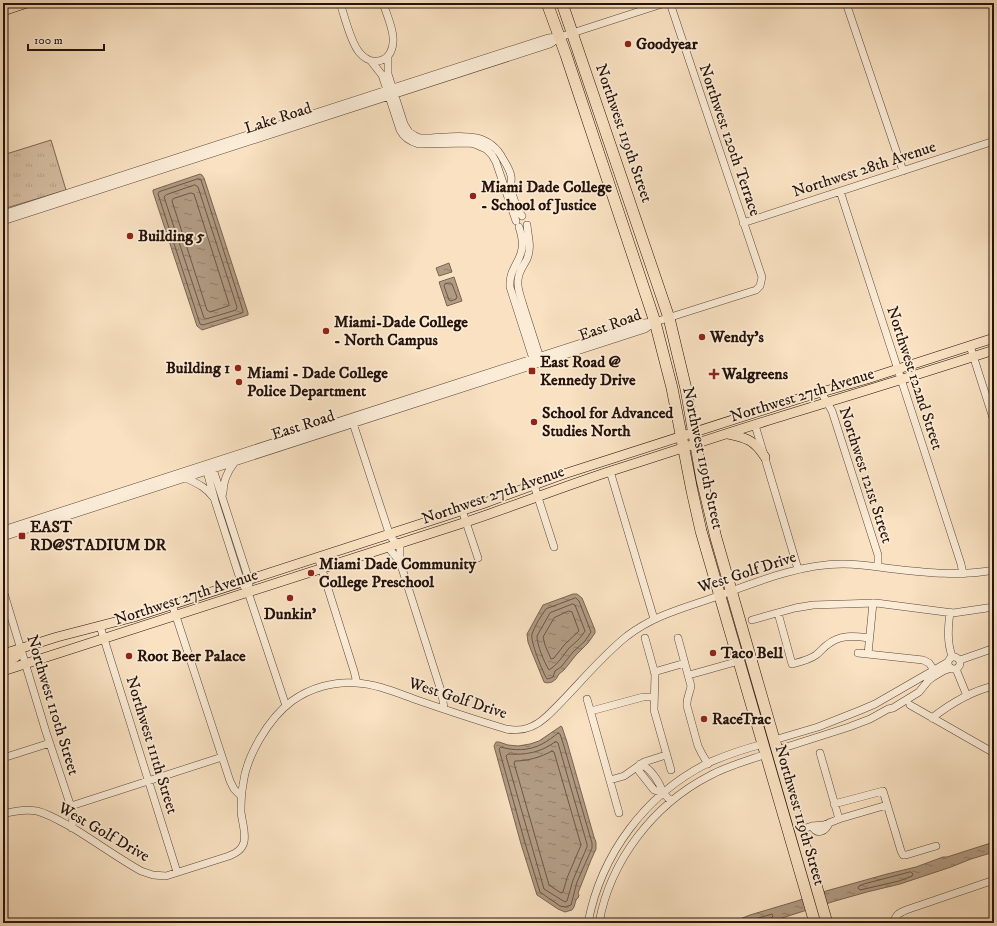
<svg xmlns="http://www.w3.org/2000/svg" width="997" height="926" font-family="'IM FELL DW Pica',serif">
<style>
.park{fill:url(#park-tufts);stroke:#7e6856}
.water{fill:url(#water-ripples);stroke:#796453}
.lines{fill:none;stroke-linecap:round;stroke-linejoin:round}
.shore{stroke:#6c5646;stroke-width:1}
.minor-casing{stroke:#5b4638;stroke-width:8}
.major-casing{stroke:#26120a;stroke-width:10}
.highway-casing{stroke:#26120a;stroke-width:12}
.minor{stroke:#fbecd7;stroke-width:7}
.major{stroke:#f9e1c1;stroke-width:9}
.highway{stroke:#f9e1c1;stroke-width:11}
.poi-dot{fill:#8f2418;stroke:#fbecd7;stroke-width:1.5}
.labels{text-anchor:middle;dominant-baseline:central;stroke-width:3.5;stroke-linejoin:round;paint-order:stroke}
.poi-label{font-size:16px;font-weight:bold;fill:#26120a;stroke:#fbecd7;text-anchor:start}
.street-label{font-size:16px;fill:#26120a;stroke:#fbecd7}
</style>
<defs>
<pattern id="park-tufts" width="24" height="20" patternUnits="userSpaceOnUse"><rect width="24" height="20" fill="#d5bea2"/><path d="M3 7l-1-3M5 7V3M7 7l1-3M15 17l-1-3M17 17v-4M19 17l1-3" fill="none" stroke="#b7a28a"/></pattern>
<pattern id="water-ripples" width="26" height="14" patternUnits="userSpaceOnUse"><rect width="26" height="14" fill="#b19b83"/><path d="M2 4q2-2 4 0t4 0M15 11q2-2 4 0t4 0" fill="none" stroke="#907d69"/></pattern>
</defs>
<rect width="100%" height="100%" fill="#f9e1c1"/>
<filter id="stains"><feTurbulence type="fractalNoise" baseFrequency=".005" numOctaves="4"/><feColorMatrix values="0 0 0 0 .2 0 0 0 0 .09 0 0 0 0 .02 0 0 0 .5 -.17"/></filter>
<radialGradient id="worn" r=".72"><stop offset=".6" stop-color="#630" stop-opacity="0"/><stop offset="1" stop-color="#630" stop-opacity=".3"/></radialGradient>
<path class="park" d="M51 140 66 190 3 209V155Z"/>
<path class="water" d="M200 174 202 175 204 178 248 313V315L202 330 197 326 153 192V190Z
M449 263 452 272 439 276 436 268Z
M454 277 462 301 447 306 439 282Z
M573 594H577L582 598 595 630V633L588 643 576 655 564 670 559 674 556 679 552 682 547 683 544 682 531 650 528 642 527 634 543 605Z
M561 726 562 727 567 742 594 837 596 842V849L591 860 578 893 579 895 578 898 576 900 574 907 572 910 565 912 558 909 537 895 521 844 494 746 496 742H499L508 745 518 746 530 744 539 741Z
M994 842V852L971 859 951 867 900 884 867 892 835 901 779 919 769 923H730L750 915 797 901 826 891 887 874 916 867 943 857H947Z"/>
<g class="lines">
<path class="shore" d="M198 179 201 180 243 311 242 313 203 325 200 324 158 194 159 192Z
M195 185 198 187 237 307 236 310 206 319 204 318 164 197 166 195Z
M191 193 194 194 229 304 228 306 210 312 207 310 172 201 173 199Z
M450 283 452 284 457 297 456 299 451 301 449 300 444 286 445 284Z
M576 598 579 601 591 632 585 641 573 652 561 667 555 671 553 677 551 678 547 679C543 673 530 641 532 634 535 625 541 616 546 609Z
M573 604 575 605 585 631C581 638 575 643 569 648 563 656 557 665 549 670 544 662 537 645 537 636L550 613Z
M569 611 572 612 579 631 565 644 554 658 551 659 545 645 543 637 554 618Z
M558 733 560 734 563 743 592 843V848L577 882 571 905 565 907 560 906 540 892 525 843 499 749 501 747C514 751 529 751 542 744 548 741 553 737 558 733Z
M555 742H557L558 743 587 844V847L573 880 567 901 565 902 544 889 506 756 508 754C525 755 540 753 555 742Z
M552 751 554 752 581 845 567 878 563 892 561 893 549 885 514 763 515 761C528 761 541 757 552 751Z
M911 872 913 874 912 876 899 881 860 890 858 888 859 886 864 884Z
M741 923 772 914 773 916 769 920V923"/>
<g class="minor-casing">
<path id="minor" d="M340 3C345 17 350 41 359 52 363 57 370 62 377 61 381 61 385 59 388 56 400 41 388 19 383 3
M846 3 903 171
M388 56V74L404 124 409 132 415 136 420 138C450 139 486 126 503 159 506 164 510 170 511 176 512 180 510 184 511 188 513 197 516 209 522 216
M371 61 382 75 400 130C404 138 411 142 419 144L470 143 477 145 486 149 492 155 496 162 516 221
M840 191 961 564 963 574
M3 214 548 38 560 37 665 3
M3 221 550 44 560 37
M743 223 994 141
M527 225C528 238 532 246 527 259 523 267 518 272 518 281 517 289 521 297 523 305 529 324 535 342 541 361
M519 227C522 236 524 244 521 253 517 266 509 271 510 287L534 362
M970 346 994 421
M821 392 832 411 878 555V567
M352 420 390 536 395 542 400 543V562
M755 425 798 569
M212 466 249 580V584
M206 468 215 501 241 582 248 592 286 706
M610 471 654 619
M186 478C196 483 206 487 213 497
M534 485 554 547
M223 493C223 481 227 472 234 463
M462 510 478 558
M3 530 643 323 655 322 756 290 760 286 762 277 670 3
M3 537 645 329 655 322
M388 547 400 562 442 694 444 709
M318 557 354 671 357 683
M3 590 46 732 72 810 73 816 72 828
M172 604 230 781 234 789 241 796
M950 612C948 628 947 642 952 656
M778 613 792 664C800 662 809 660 816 655 820 652 823 648 827 645 840 634 854 636 869 638
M752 620 795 608 813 605 876 603 953 613 994 607
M100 626 177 872
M645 638 655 674 654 710 671 770
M678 638 691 686C690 693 686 699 687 706L698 746 702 754 708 764
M858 653 923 660 929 663 934 670
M868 654 873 603
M948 663a6 6 0 1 1 12 0a6 6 0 1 1-12 0Z
M960 660 983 652 994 648
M956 669 967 696
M654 672 685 663
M689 675 739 661
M587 699 619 813
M910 705 994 753
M591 711 643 697H654
M932 718C950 704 971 691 994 686
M774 740 818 727 861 710 875 704 948 662
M777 750 849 727 870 719 888 709 893 708 919 692 928 681 933 677 943 671 951 668
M820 753 839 819
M3 758 50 743
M610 780 624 776 644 762 666 755
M663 793C660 783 651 768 640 764L639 771 654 790 663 793 671 801
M834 804 883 791 901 851 903 855H906L936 846
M71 806 222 757
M3 814C14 811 25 809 37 811 49 814 62 822 73 828 96 842 118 858 141 871L153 875 166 876 229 856C236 853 242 850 244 842 246 832 242 822 241 812 241 803 241 794 243 785 246 756 269 718 292 701 310 688 334 681 356 683 377 684 397 693 417 700 446 710 476 720 506 729 522 732 534 728 546 717 574 691 597 660 627 636 656 614 685 608 718 596 759 581 800 564 843 564 858 564 872 566 886 568 922 572 958 577 994 570
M812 826C817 836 826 831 829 823
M800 830 812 826 824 825 839 819 887 805
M588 923C601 854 646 794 708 763 726 755 744 749 763 744
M599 923C610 861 653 805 709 776 727 766 747 761 766 754
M894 923C895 915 899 913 906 910L994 880"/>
</g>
<g class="major-casing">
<path id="major" d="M3 11 27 3
M728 434C747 438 754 440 765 457
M3 654 57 637 134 617 482 504 564 474 801 398 867 379 994 338
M3 662C11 659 20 658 21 648
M3 671 466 522C514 506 562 487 611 471 671 452 730 432 789 414 858 393 926 372 994 350"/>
</g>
<g class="highway-casing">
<path id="highway" d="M547 3 566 55 655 322 672 388 692 491 701 531 815 923
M562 3 669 318 686 389 702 480 716 538 827 923"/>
</g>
<use href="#minor" class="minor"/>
<use href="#major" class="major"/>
<use href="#highway" class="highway"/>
</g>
<g class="poi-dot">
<circle cx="628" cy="44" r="4"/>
<circle cx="473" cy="196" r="4"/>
<circle cx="130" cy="236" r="4"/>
<circle cx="326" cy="331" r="4"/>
<circle cx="702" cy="337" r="4"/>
<circle cx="238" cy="368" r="4"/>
<rect x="528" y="367" width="8" height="8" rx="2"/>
<path d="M712 368h4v4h4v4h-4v4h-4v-4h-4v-4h4z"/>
<circle cx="239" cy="382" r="4"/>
<circle cx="534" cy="422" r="4"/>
<rect x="18" y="532" width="8" height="8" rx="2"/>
<circle cx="311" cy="573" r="4"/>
<circle cx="290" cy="598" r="4"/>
<circle cx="713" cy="653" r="4"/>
<circle cx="129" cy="656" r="4"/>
<circle cx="704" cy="719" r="4"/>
</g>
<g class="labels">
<g class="poi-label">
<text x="636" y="44">Goodyear</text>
<text x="481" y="187">Miami Dade College<tspan x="481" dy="18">- School of Justice</tspan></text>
<text x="138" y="236">Building 5</text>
<text x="334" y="322">Miami-Dade College<tspan x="334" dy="18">- North Campus</tspan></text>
<text x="710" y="337">Wendy's</text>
<text x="540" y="362">East Road @<tspan x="540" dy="18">Kennedy Drive</tspan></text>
<text x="230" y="368" text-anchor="end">Building 1</text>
<text x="247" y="373">Miami - Dade College<tspan x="247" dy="18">Police Department</tspan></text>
<text x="722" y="374">Walgreens</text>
<text x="542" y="413">School for Advanced<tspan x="542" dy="18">Studies North</tspan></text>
<text x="30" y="527">EAST<tspan x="30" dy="18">RD@STADIUM DR</tspan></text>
<text x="319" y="564">Miami Dade Community<tspan x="319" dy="18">College Preschool</tspan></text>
<text x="290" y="614" text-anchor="middle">Dunkin'</text>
<text x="721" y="653">Taco Bell</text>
<text x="137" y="656">Root Beer Palace</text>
<text x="712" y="719">RaceTrac</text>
</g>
<g class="street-label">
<text transform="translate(278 118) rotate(-18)">Lake Road</text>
<text transform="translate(624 133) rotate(71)">Northwest 119th Street</text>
<text transform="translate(730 140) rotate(71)">Northwest 120th Terrace</text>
<text transform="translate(864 169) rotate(-18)">Northwest 28th Avenue</text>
<text transform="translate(610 325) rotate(-20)">East Road</text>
<text transform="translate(915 378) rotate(72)">Northwest 122nd Street</text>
<text transform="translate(802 395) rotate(-17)">Northwest 27th Avenue</text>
<text transform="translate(303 425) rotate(-18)">East Road</text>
<text transform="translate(703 458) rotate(78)">Northwest 119th Street</text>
<text transform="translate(866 475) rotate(72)">Northwest 121st Street</text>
<text transform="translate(493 495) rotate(-19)">Northwest 27th Avenue</text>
<text transform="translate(747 572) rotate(-18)">West Golf Drive</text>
<text transform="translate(186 597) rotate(-18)">Northwest 27th Avenue</text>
<text transform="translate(458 698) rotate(18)">West Golf Drive</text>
<text transform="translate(53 705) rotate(73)">Northwest 110th Street</text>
<text transform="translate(152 745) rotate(73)">Northwest 111th Street</text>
<text transform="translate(800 815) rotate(74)">Northwest 119th Street</text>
<text transform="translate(104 832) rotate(30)">West Golf Drive</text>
</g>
</g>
<rect width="997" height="926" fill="none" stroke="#f9e1c1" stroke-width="16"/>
<rect x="4" y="4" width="989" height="918" fill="none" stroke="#26120a" stroke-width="2"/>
<rect x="8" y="8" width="981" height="910" fill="none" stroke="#26120a"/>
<path d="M28 44v6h76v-6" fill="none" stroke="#26120a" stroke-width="2"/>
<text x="34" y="44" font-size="12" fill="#26120a" stroke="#fbecd7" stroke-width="3" paint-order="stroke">100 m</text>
<rect width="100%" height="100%" filter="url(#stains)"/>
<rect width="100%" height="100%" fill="url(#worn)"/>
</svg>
